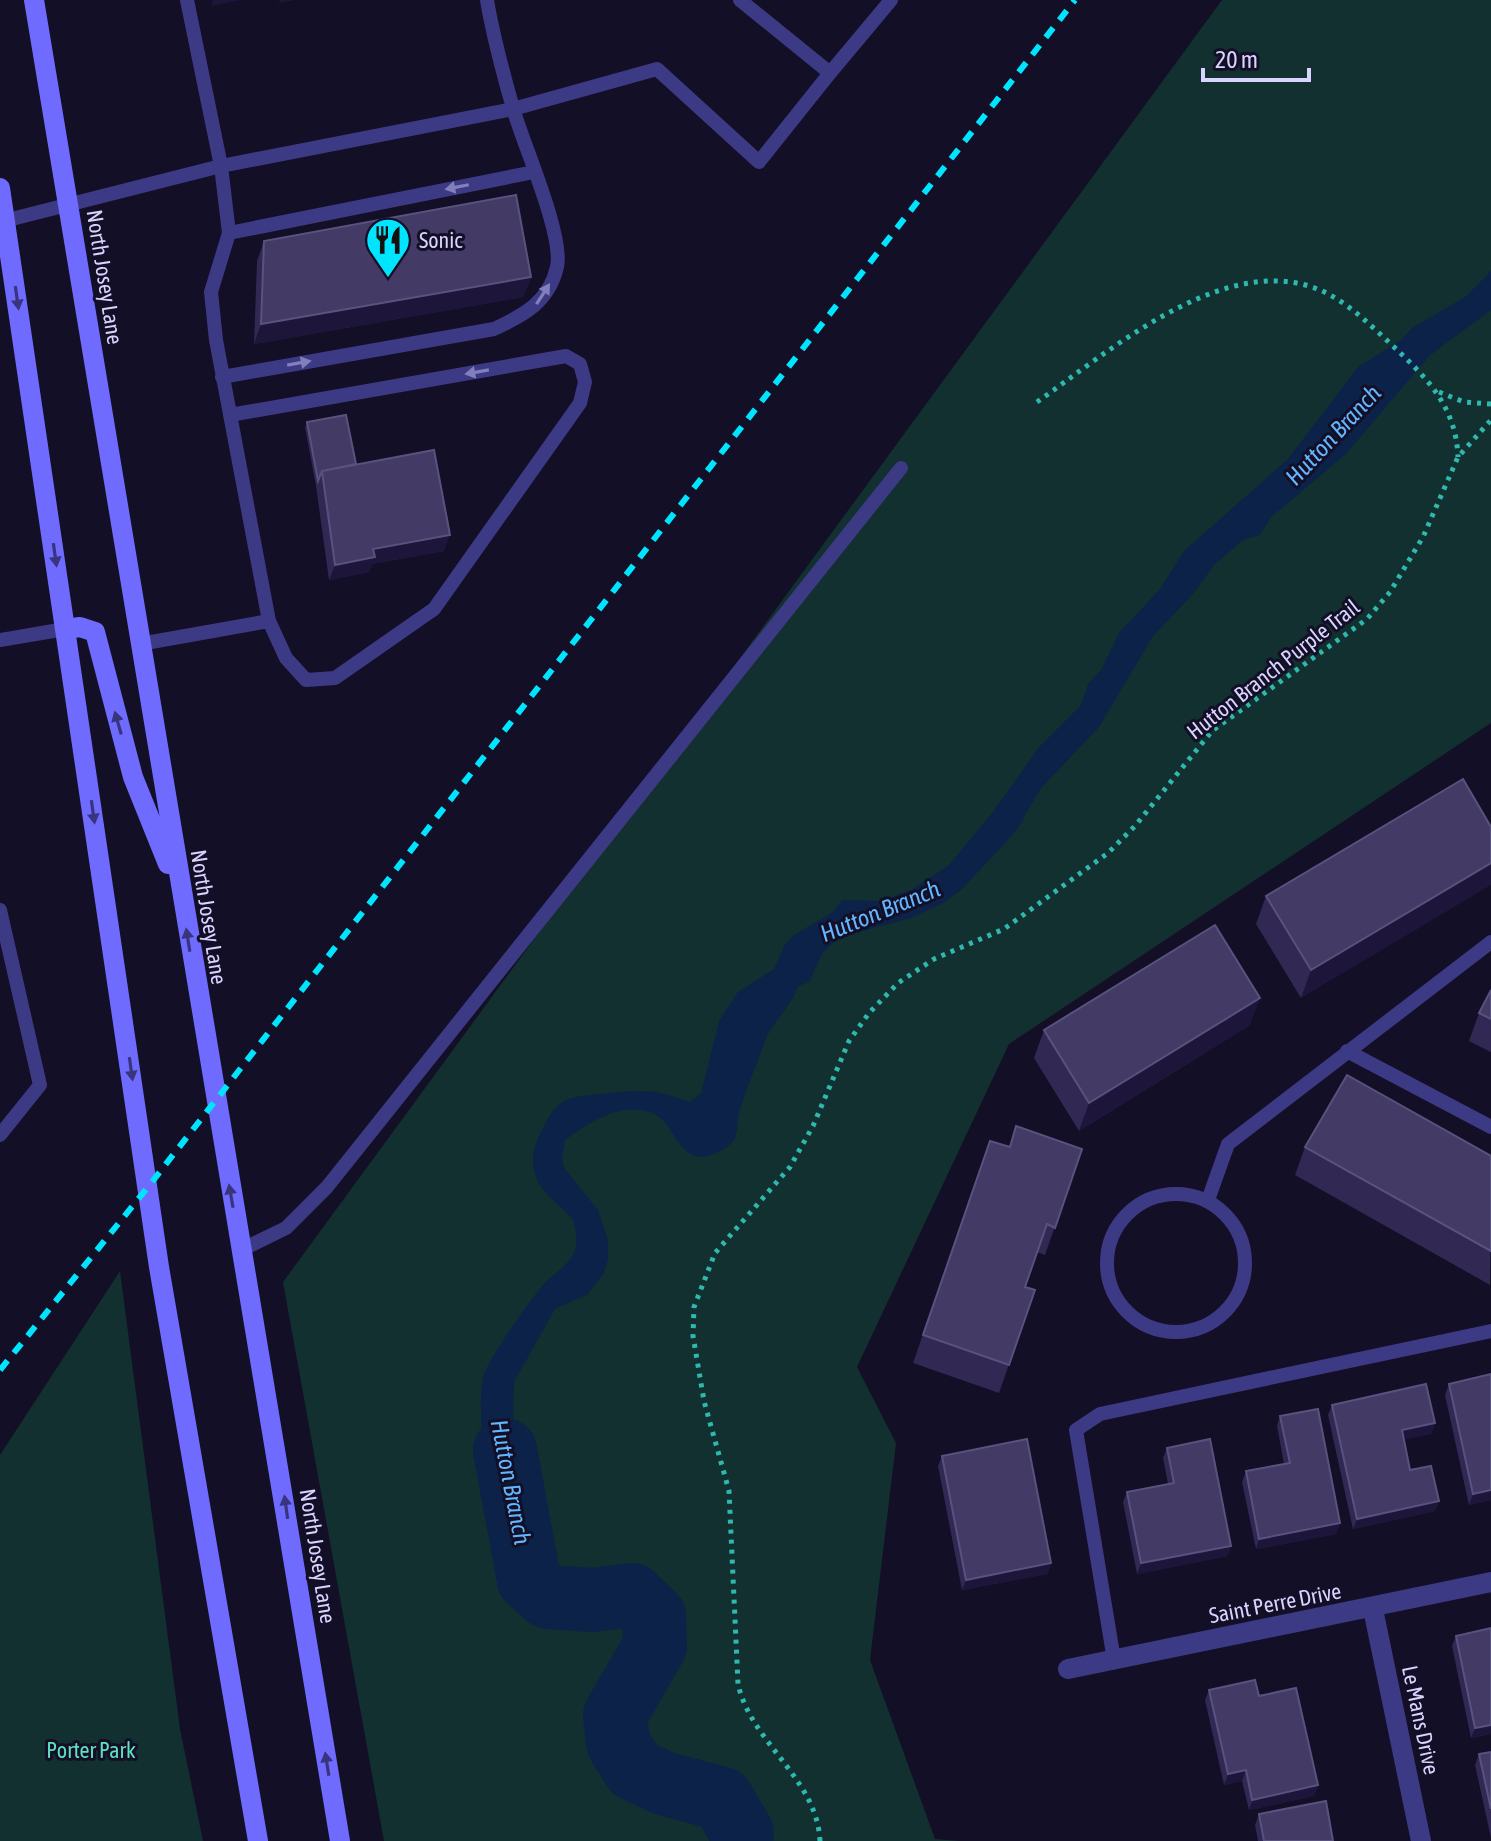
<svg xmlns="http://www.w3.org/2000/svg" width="1491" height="1841" font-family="'Asap Condensed',sans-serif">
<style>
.green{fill:#12302f}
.water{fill:#0c2248}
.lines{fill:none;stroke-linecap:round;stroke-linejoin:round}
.river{stroke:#0c2248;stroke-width:64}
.path{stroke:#2fb8b0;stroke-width:5;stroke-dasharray:4 6;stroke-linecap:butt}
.service{stroke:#3d3a85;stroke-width:14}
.minor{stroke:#3d3a85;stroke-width:20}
.secondary{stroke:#6f6bff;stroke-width:20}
.rail{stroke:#00e5ff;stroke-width:6;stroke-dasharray:12 10;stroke-linecap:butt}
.wall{fill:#312854}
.shaded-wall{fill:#1d163a}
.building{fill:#433a66;stroke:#5a527e;stroke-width:2}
.oneway{fill:#837fbc}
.oneway2{fill:#38347d}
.labels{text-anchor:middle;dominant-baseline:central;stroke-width:6;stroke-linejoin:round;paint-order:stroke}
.poi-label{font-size:22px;fill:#d9d4ff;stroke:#130f26;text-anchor:start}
.street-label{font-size:22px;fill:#d9d4ff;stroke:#130f26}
.park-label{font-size:22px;fill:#5fe0c0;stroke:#130f26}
.water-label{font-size:24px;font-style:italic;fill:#62b6ff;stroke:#130f26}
</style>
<rect width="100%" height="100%" fill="#130f26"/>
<path class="green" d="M1222 0H1491V723L1009 1044 857 1367 896 1443 870 1660 935 1839 960 1841H384L283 1282Z
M120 1271 180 1729 203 1841H0V1455Z"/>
<path class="water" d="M1491 271V310L1430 355 1345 455 1271 517 1260 535 1243 540 1214 565 1193 594 1153 636 1099 727 1041 788 1016 831 963 888 945 902 911 918 840 937 823 952 809 982 798 986C791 1008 771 1022 764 1044 756 1067 745 1090 739 1114 737 1121 738 1131 735 1138 732 1145 722 1150 716 1153 677 1171 677 1120 650 1112 620 1102 588 1123 565 1140L562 1160 565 1169 598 1210 608 1240V1258L604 1273 588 1294 555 1309 514 1382 512 1459 531 1496 539 1533 495 1542C488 1508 476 1410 483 1378 487 1360 529 1302 542 1286 553 1273 569 1267 575 1250 578 1241 576 1230 573 1220 561 1204 541 1195 535 1174 530 1156 535 1143 543 1128 558 1096 570 1097 601 1094 641 1090 652 1088 690 1102L701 1093 719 1021 738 992 774 969 784 946 794 935 833 912 842 900 880 901 911 890 948 866 993 812 1039 747 1081 705 1088 684 1101 670 1119 633 1160 589 1184 551 1288 459 1358 367 1401 340 1412 328 1465 297Z"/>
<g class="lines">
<path class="river" d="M505 1450 529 1580 548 1597 593 1600 632 1595 654 1616 655 1646 615 1715 618 1743 634 1769 663 1783 722 1799 742 1833 741 1841"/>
<path class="path" d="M1439 392 1464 402 1491 404
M1037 402C1107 353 1216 258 1309 286 1342 296 1368 323 1393 346 1428 379 1456 407 1458 457
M820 1841C817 1778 751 1743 738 1684L729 1491 704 1401 693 1336 694 1307 715 1253 790 1167 813 1126 849 1041 869 1013 898 983 934 959 1004 929 1108 853 1135 826 1212 731 1367 619 1390 592 1423 537 1458 457 1491 420"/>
<path class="service" d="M740 0 830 73 891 0
M0 222 221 166 513 109 657 69 759 162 830 73
M229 233 534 172
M222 377 494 329C524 315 549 302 557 267 564 235 523 144 513 108 503 73 493 36 487 0
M230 415 566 356 580 364 585 382 580 403 434 609 335 678 306 680 286 658 269 621
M0 640 65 629
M140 644 269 621 216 340 211 292 229 233 221 166 187 0
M0 910 40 1085 0 1135
M1347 1051 1491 1127
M1107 1263a69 69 0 1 1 138 0a69 69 0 1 1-138 0Z
M1208 1200 1228 1144 1491 942
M241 1250 286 1228 327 1187 901 468
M1114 1660 1076 1430 1100 1414 1491 1331"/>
<path class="minor" d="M1373 1609 1421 1841
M1068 1669 1491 1582"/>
<path class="secondary" d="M34 0 340 1841
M0 188 159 1267 258 1841
M65 629 80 627 95 632 133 777 168 864"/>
<path class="rail" d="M0 1370 148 1187 1075 0"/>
</g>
<path class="wall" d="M264 241 531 277 523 297 254 344 257 261Z
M307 422 356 464 444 551 372 564 369 572 329 580 316 486 305 427Z
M1491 827 1301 998 1256 924 1266 896Z
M1491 990V1052L1469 1041 1479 1013Z
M1250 1025 1079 1131 1034 1058 1044 1030Z
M1016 1126 1082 1149 1045 1255 1037 1252 1025 1287 1035 1290 999 1393 913 1363 980 1168 1009 1147Z
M1305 1147 1491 1156 1490 1285 1295 1175Z
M1449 1384 1491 1500 1469 1505 1445 1395Z
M1332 1405 1435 1423 1431 1434 1404 1439 1410 1470 1439 1501 1435 1511 1353 1529 1328 1415Z
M1280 1416 1340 1523 1336 1534 1256 1549 1242 1482 1246 1471 1284 1464 1277 1426Z
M1167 1448 1231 1546 1227 1556 1137 1574 1123 1502 1127 1492 1168 1484 1163 1458Z
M942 1456 1051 1563 1047 1574 962 1590 938 1466Z
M1456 1636 1491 1734 1471 1738 1452 1646Z
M1209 1690 1259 1696 1318 1785 1314 1796 1249 1810 1242 1781 1224 1785 1205 1700Z
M1491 1752V1838L1475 1765 1479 1754Z
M1259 1814 1333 1841H1258L1255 1825Z"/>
<path class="shaded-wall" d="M213 0H241L211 6Z
M280 0H295L279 3Z
M531 277 523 297 254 344 261 324Z
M450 535 444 551 372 564 369 572 329 580 335 565 373 549Z
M1491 863V885L1301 998 1311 970Z
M1260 998 1250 1025 1079 1131 1089 1103Z
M1435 1423 1431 1434 1398 1441 1402 1430Z
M1491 1490V1500L1469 1505 1473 1494Z
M1439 1501 1435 1511 1353 1529 1357 1519Z
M1340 1523 1336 1534 1256 1549 1259 1539Z
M1231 1546 1227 1556 1137 1574 1141 1563Z
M1051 1563 1047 1574 962 1590 966 1580Z
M1491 1725V1734L1471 1738 1475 1728Z
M1246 1770 1242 1781 1224 1785 1228 1774Z
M1318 1785 1314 1796 1249 1810 1252 1800Z"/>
<path class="building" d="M516 195 531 277 261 324 264 241Z
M346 415 356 464 322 471 318 481 307 422Z
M434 450 450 535 373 549 375 557 335 565 322 471Z
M1463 779 1491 827V863L1311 970 1266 896Z
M1215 925 1260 998 1089 1103 1044 1030Z
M1491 990V1019L1479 1013Z
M1347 1075 1491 1156V1251L1305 1147Z
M1016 1126 1082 1149 1055 1228 1047 1224 1025 1287 1035 1290 1009 1365 923 1335 990 1141 1010 1147Z
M1491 1374V1490L1473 1494 1449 1384Z
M1426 1384 1435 1423 1402 1430 1410 1470 1431 1466 1439 1501 1357 1519 1332 1405Z
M1318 1409 1340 1523 1259 1539 1246 1471 1290 1463 1280 1416Z
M1027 1439 1051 1563 966 1580 942 1456Z
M1210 1439 1231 1546 1141 1563 1127 1492 1174 1483 1167 1448Z
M1491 1628V1725L1475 1728 1456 1636Z
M1255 1680 1259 1696 1296 1688 1318 1785 1252 1800 1246 1770 1228 1774 1209 1690Z
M1491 1752V1809L1479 1754Z
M1326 1801 1333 1841H1264L1259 1814Z"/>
<defs><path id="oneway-solid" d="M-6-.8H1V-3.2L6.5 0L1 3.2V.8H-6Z" transform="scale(2)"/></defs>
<g class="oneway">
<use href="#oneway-solid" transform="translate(457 187) rotate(169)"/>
<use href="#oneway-solid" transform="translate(543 294) rotate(-57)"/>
<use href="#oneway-solid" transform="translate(299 363) rotate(-10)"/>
<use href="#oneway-solid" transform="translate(477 372) rotate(170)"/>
</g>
<g class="oneway2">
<use href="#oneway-solid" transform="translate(17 298) rotate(82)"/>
<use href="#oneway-solid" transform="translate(55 555) rotate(82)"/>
<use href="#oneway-solid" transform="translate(118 723) rotate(-106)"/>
<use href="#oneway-solid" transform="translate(93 812) rotate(82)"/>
<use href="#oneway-solid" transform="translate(188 940) rotate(-99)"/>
<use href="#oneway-solid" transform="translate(131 1069) rotate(82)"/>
<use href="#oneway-solid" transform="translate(231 1196) rotate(-100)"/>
<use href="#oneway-solid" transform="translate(286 1507) rotate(-98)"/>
<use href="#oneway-solid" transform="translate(327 1764) rotate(-99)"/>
</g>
<defs>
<g id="restaurant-pin" transform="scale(2.3)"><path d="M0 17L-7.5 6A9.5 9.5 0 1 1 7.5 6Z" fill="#00e5ff" stroke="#130f26"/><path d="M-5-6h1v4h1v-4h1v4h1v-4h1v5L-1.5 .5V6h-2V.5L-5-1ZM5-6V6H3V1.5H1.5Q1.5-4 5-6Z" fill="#111"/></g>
</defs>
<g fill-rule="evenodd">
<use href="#restaurant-pin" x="388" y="240"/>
</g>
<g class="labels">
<g class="poi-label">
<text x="419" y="240">Sonic</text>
</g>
<g class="street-label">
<text transform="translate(105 277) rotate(81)">North Josey Lane</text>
<text transform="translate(1273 669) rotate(-38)">Hutton Branch Purple Trail</text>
<text transform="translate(209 917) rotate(81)">North Josey Lane</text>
<text transform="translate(318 1556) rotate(81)">North Josey Lane</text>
<text transform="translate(1275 1603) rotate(-11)">Saint Perre Drive</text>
<text transform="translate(1421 1720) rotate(78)">Le Mans Drive</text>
</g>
<g class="park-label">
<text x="91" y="1750">Porter Park</text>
</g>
<g class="water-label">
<text transform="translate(1333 435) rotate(-47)">Hutton Branch</text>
<text transform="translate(880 911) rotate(-22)">Hutton Branch</text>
<text transform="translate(511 1482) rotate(79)">Hutton Branch</text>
</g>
</g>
<path d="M1203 68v12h106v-12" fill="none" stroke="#d9d4ff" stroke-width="4"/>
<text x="1215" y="68" font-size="24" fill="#d9d4ff" stroke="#130f26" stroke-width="6" paint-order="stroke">20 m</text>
</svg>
